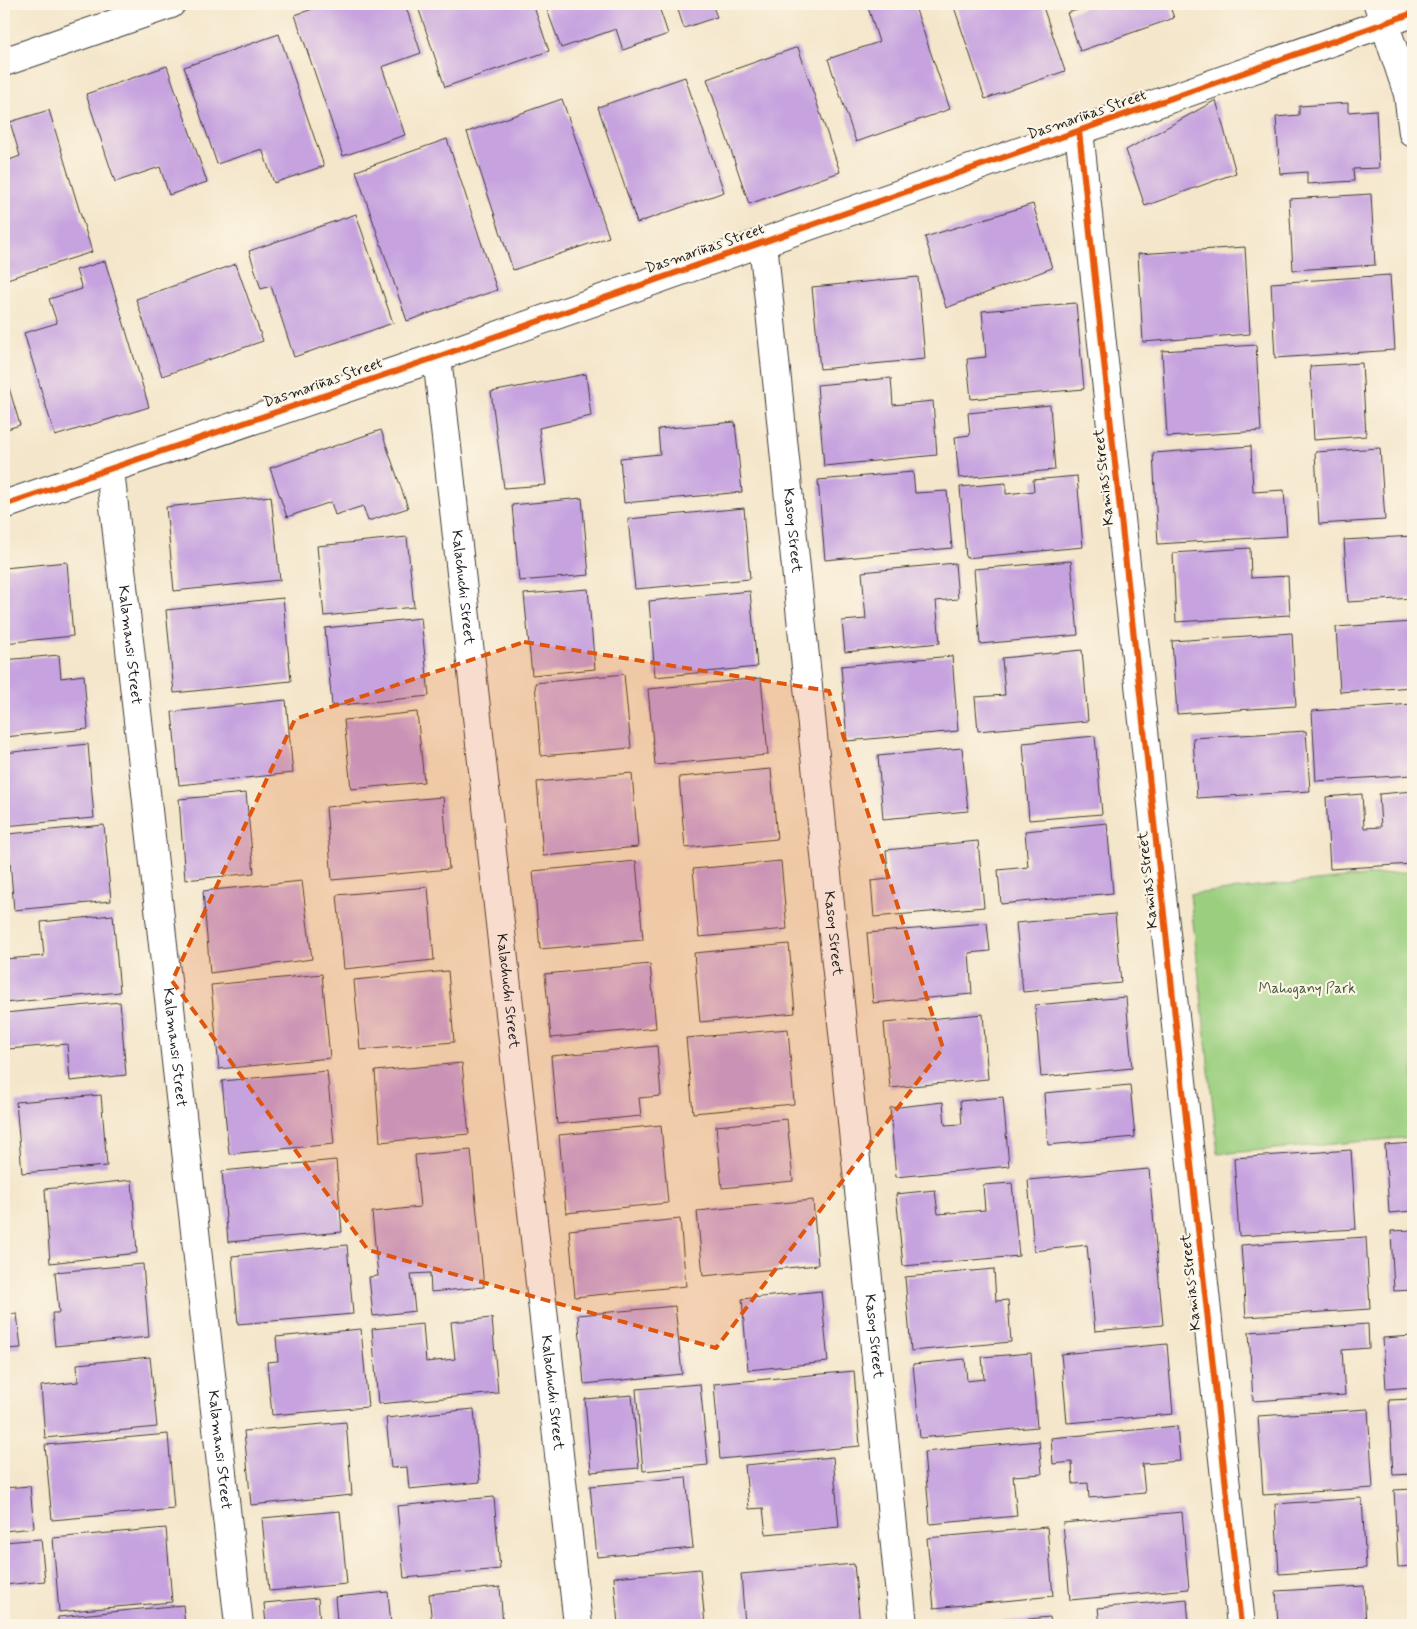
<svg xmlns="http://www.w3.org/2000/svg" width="1417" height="1629" font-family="Mynerve,sans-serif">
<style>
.green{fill:#9bcf7f;stroke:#5c764e}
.building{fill:#c6a2df}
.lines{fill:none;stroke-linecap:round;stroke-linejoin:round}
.street-casing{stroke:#3c3a36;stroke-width:30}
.street{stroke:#fff;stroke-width:28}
.cycleway-casing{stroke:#fcf5e5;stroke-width:9}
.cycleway{stroke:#e8590c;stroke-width:6}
.marked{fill:#de560d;fill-opacity:0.2;stroke:#de560d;stroke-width:4;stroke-dasharray:10 6;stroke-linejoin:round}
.labels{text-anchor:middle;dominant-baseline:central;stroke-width:4.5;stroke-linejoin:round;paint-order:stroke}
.street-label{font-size:15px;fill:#1c1c1c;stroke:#fcf5e5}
.park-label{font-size:15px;fill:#485b3f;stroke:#fcf5e5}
</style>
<rect width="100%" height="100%" fill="#fcf5e5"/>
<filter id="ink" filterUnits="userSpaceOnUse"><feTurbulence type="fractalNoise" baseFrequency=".02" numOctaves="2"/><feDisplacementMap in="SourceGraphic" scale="10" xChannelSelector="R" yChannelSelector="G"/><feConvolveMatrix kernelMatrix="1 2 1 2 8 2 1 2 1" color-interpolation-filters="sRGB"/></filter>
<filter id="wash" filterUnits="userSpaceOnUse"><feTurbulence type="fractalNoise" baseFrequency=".0096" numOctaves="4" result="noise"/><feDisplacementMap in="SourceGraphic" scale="20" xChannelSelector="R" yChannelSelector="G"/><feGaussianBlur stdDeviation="1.12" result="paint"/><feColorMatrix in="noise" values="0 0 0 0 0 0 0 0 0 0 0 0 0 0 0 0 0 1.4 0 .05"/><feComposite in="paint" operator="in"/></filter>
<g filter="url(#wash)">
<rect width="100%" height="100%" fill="#f4e6cb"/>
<path class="green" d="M1413 871V1137L1218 1154 1190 894Z"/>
<g id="blocks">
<path class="building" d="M327 4H405L421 53 382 67 405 135 343 156 295 15Z
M417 4H533L549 51 445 87Z
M545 4H658L668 34 623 50 616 29 561 48Z
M676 4H712L717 17 684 28Z
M867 4H914L950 109 856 142 828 59 879 42Z
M953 4H1042L1065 71 985 99Z
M1083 4H1169L1174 18 1080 51 1067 13 1084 8Z
M279 34 324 166 274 183 262 149 217 164 184 67Z
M798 47 840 172 749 204 707 79Z
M167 66 207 182 169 195 160 167 115 182 86 94Z
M685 77 724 192 637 223 598 107Z
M562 99 609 237 513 270 467 132Z
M1216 100 1236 173 1145 206 1126 150Z
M1348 103V112L1376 110 1379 168 1353 169 1354 181 1307 184V172L1280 174 1276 117 1299 115V106Z
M49 110 92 252 4 280V162L20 156 10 122Z
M447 139 497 290 407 321 356 171Z
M1371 194 1375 265 1293 270 1289 199Z
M1033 204 1052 268 946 308 925 237Z
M356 214 393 323 294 357 271 286 261 289 249 251Z
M1245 247 1250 334 1143 342 1138 254Z
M105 261 149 407 55 436 24 333 57 323 49 299 82 289 76 270Z
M236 264 263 341 162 376 136 299Z
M1390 275 1395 350 1275 358 1271 283Z
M918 277 925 359 820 369 812 287Z
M1076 303 1084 389 971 399 967 359 986 357 982 311Z
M1256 345 1261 431 1167 437 1162 351Z
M1362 363 1366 436 1314 440 1310 366Z
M4 371 20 425 4 430Z
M586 374 591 416 539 428 546 485 504 488 491 392Z
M891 378 893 405 933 401 937 455 824 466 817 385Z
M1050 405 1055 470 959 478 955 437 970 435 968 413Z
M735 422 742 492 624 503 620 458 660 454 658 429Z
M381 430 408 508 368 521 363 506 335 515 331 502 287 517 270 468Z
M1251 446 1253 492 1284 490 1287 536 1158 544 1153 453Z
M1380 448 1385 520 1319 524 1315 452Z
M913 472 915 493 947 491 952 548 825 560 818 480Z
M1077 476 1083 547 966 558 960 487 1006 483V494L1034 491 1033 480Z
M271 496 280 580 174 591 166 507Z
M582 498 589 575 519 581 512 505Z
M744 508 750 579 635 589 628 519Z
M1413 536V598L1348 602 1344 540Z
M407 537 414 607 324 616 317 546Z
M1250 548 1251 578 1288 576 1290 615 1176 622 1173 553Z
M1071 561 1078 635 980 644 974 569Z
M67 562 73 636 4 643V568Z
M955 563 958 599 936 601 940 643 845 652 842 621 866 619 862 572Z
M588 589 595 669 532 675 524 594Z
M750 591 757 667 655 677 649 601Z
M283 598 291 681 174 693 166 610Z
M421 618 429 696 332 706 325 628Z
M1413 622V687L1340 692 1336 627Z
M1292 633 1296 706 1177 714 1172 641Z
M1082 650 1088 721 978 731 975 697 1005 695 1002 658Z
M59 655 61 678 84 675 88 729 4 737V660Z
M952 656 958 731 847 741 841 666Z
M624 674 631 748 541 756 535 683Z
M761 678 768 755 655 765 648 689Z
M286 700 293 773 179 785 172 712Z
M1413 704V775L1316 781 1312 711Z
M417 712 424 782 351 789 344 720Z
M1306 731 1310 791 1197 798 1193 738Z
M1095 736 1102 814 1029 820 1023 743Z
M88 744 94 818 4 826V798H7L5 781 4 782V753Z
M962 748 968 811 883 819 878 756Z
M771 769 777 839 685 848 679 777Z
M632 773 638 847 543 856 537 782Z
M1413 791V864L1330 869 1326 797 1362 794 1364 828 1381 827 1379 794Z
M246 793 254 873 185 880 179 799Z
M443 797 449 869 332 880 326 807Z
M1107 823 1113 893 1001 904 998 870 1028 867 1025 831Z
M104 825 111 901 14 910 8 834Z
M978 841 984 907 874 917 871 881 889 879 886 850Z
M636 861 643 940 540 949 533 871Z
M781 861 787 929 699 937 693 869Z
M302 881 312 959 210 973 203 891Z
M428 887 434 960 344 969 337 895Z
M1115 914 1121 983 1023 992 1016 923Z
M113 915 120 992 4 1003V959L44 956 41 922Z
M987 923 990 951 969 953 972 994 873 1003 867 933Z
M789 944 795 1013 700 1022 694 953Z
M650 964 656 1028 551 1038 545 974Z
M448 971 454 1042 360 1050 354 980Z
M322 974 330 1058 219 1069 211 985Z
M1126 997 1132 1068 1041 1077 1035 1005Z
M120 1002 126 1075 70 1081 67 1044 8 1049 5 1013Z
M983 1014 988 1079 890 1088 884 1023Z
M788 1029 794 1104 693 1113 686 1038Z
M657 1046 661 1096 639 1098 641 1116 557 1124 551 1056Z
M462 1063 469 1134 380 1142 375 1071Z
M327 1071 334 1144 229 1154 222 1081Z
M1130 1085 1135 1137 1048 1145 1044 1093Z
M101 1095 107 1166 22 1173 16 1102Z
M1003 1097 1009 1166 896 1177 890 1108 943 1102 945 1125 962 1124 960 1101Z
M787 1119 793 1181 722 1188 716 1126Z
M661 1125 668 1203 566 1213 559 1135Z
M1413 1143V1211L1389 1213 1385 1145Z
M471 1150 484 1287 431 1292 430 1273 411 1274 415 1311 373 1316 369 1277 378 1276 372 1212 420 1207 415 1155Z
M1351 1150 1356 1229 1239 1236 1234 1158Z
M336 1160 342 1232 228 1242 222 1171Z
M1149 1169 1163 1325 1095 1331 1087 1245 1034 1251 1028 1180Z
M132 1180 137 1253 50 1263 45 1189Z
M1012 1183 1019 1256 903 1266 896 1194 935 1190 938 1214 985 1210 983 1185Z
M813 1200 818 1265 703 1276 697 1211Z
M680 1219 686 1286 575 1297 569 1230Z
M1413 1230V1290L1394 1291 1391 1231Z
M1366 1237 1370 1309 1246 1317 1241 1245Z
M347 1245 353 1314 238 1324 232 1256Z
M143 1264 149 1337 55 1346 52 1313H59L55 1272Z
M994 1269 996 1301 1008 1300 1011 1342 911 1351 905 1277Z
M821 1291 828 1362 748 1370 742 1299Z
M675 1306 682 1374 584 1384 578 1315Z
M17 1314 21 1348 4 1349V1315Z
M492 1318 498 1393 378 1404 372 1329 423 1324 426 1362 455 1359 451 1322Z
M1368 1324 1369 1348 1342 1350 1345 1395 1253 1401 1249 1332Z
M361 1329 368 1407 272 1415 267 1362 278 1361 276 1337Z
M1413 1336V1387L1386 1389 1383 1338Z
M1167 1344 1173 1414 1067 1423 1061 1354Z
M1031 1353 1037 1427 920 1438 913 1364 965 1359 967 1381 984 1379 982 1357Z
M150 1357 157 1427 45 1438 41 1386 78 1382 77 1364Z
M854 1371 860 1446 720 1459 714 1384Z
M700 1384 708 1465 643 1471 636 1389Z
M632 1395 639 1468 591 1472 585 1399Z
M1413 1399V1474L1393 1475 1389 1400Z
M474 1409 480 1482 409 1489 407 1467 391 1468 386 1418Z
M1368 1409 1373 1488 1263 1495 1258 1416Z
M346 1422 352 1495 251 1505 244 1431Z
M1177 1426 1180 1461 1142 1464 1145 1493 1089 1498 1088 1483 1073 1484 1072 1462 1053 1464 1051 1438Z
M168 1434 174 1509 52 1520 45 1445Z
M1039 1441 1042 1474 1013 1476 1017 1516 930 1524 924 1452Z
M833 1457 839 1527 766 1534 763 1508 749 1509 745 1465Z
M686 1477 693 1548 597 1557 590 1486Z
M30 1486 34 1528 4 1531V1488Z
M1413 1489V1566L1398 1567 1394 1490Z
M494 1497 500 1569 404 1578 397 1506Z
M1362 1498 1366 1568 1279 1574 1275 1504Z
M340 1511 347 1584 269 1591 262 1518Z
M1182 1512 1189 1589 1070 1600 1063 1523Z
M1047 1527 1053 1596 934 1608 927 1538Z
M166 1528 172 1602 59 1612 53 1538Z
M41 1539 45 1581 4 1585V1542Z
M854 1564 860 1625H745L741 1574Z
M700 1569 705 1625H618L614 1577Z
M1364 1586 1366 1625H1278L1276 1591Z
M500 1587 503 1625H432L429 1594Z
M388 1592 391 1625H266L264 1603 318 1598 320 1623 337 1621 335 1597Z
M1187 1599 1189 1625H1100L1098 1608Z
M183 1605 185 1625H58V1617Z
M1050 1617 1051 1625H974V1624Z"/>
</g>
</g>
<g filter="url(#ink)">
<use href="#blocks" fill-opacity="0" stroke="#3c3a36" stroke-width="1"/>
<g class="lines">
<g class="street-casing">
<g id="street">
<path d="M1378 4 1408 94 1413 133"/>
<path d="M4 62 171 4"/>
<path d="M1079 131 1241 1625"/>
<path id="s1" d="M763 242 903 1625"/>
<path id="s2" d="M437 357 578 1625"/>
<path id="s3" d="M110 470 239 1625"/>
<path d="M4 505 437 357 1413 13"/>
</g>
</g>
<use href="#street" class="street"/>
<g class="cycleway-casing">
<path id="cycleway" d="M1079 131 1241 1625
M4 505 437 357 1413 13"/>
</g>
<use href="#cycleway" class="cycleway"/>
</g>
</g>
<path class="marked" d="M524 642 829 691 943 1048 716 1348 368 1250 172 981 295 719Z"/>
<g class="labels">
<g class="street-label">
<text transform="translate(1087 115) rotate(-19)">Dasmariñas Street</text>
<text transform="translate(705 249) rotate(-19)">Dasmariñas Street</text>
<text transform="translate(323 383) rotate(-19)">Dasmariñas Street</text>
<text transform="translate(1104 477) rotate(-96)">Kamias Street</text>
<text stroke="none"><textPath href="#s1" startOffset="290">Kasoy Street</textPath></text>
<text stroke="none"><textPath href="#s2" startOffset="232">Kalachuchi Street</textPath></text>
<text stroke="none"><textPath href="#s3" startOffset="176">Kalamansi Street</textPath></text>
<text transform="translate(1148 880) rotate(-96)">Kamias Street</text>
<text stroke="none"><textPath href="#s1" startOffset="695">Kasoy Street</textPath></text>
<text stroke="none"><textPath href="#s2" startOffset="638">Kalachuchi Street</textPath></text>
<text stroke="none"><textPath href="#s3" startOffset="581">Kalamansi Street</textPath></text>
<text transform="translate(1191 1282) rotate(-96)">Kamias Street</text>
<text stroke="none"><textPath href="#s1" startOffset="1100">Kasoy Street</textPath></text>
<text stroke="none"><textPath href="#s2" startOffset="1042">Kalachuchi Street</textPath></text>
<text stroke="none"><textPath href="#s3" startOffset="986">Kalamansi Street</textPath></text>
</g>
<g class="park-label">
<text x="1307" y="989">Mahogany Park</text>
</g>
</g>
<rect width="1417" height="1629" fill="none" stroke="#fcf5e5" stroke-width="20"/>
</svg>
